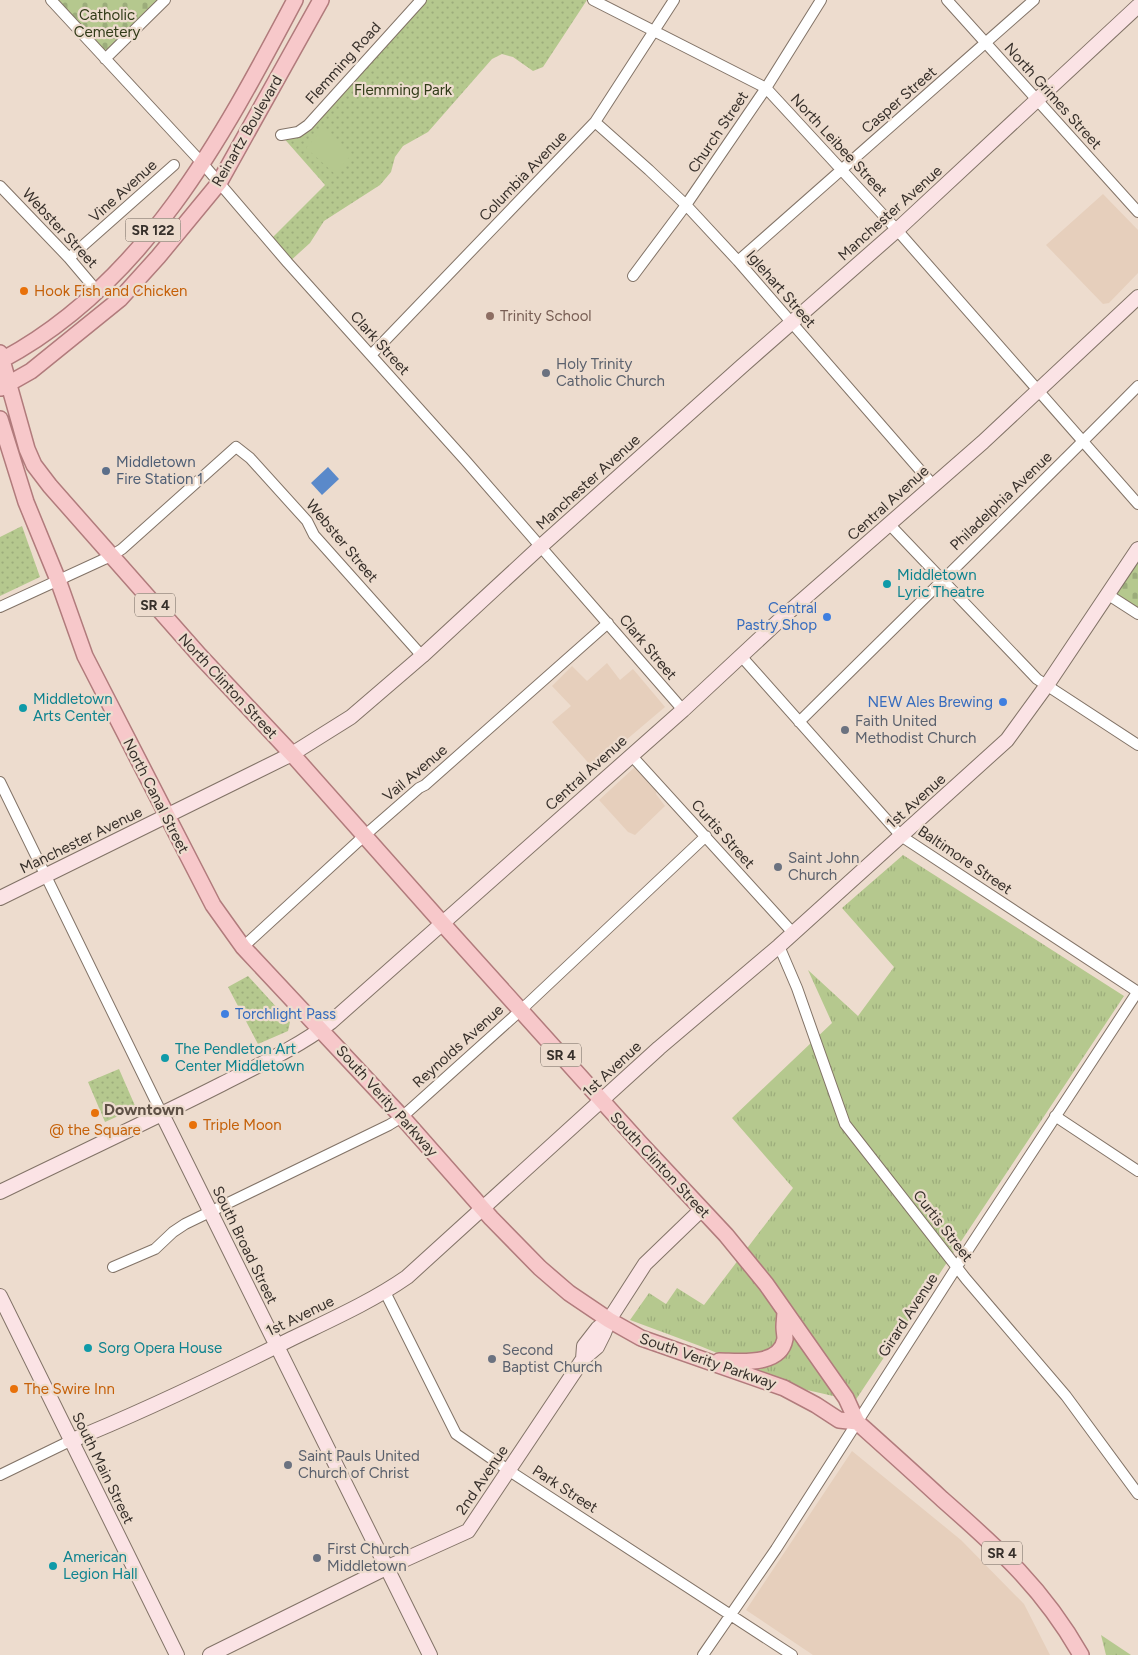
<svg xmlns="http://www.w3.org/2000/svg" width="1138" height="1655" font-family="Figtree,sans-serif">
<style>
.built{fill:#e6cfbc}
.grass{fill:url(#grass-tufts)}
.cemetery{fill:url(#cemetery-stones)}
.park{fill:url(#park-dots)}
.garden{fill:#b5c88e}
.water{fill:#5a89ca}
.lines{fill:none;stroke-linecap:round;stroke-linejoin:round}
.street-casing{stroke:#827367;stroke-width:12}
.secondary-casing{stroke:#827367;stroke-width:16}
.primary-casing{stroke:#b17b7c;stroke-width:18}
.street{stroke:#fff;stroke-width:10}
.secondary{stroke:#fbe3e5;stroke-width:14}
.primary{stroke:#f7c8ca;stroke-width:15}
.food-dot{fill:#e8710a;stroke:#eddcce;stroke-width:2}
.education-dot{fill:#8d6e63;stroke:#eddcce;stroke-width:2}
.worship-dot{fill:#6b7280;stroke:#eddcce;stroke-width:2}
.service-dot{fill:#5c6f8a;stroke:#eddcce;stroke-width:2}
.culture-dot{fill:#0f9aa8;stroke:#eddcce;stroke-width:2}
.shop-dot{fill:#3f7fe0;stroke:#eddcce;stroke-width:2}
.labels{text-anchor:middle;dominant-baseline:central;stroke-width:4.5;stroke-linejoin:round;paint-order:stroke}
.shield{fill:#eddcce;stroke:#6e645c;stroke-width:1}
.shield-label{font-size:14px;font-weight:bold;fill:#37302b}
.park-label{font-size:15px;fill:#313b18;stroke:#eddcce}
.street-label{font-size:15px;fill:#37302b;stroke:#eddcce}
.food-label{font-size:15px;fill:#c56008;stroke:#eddcce;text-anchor:start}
.education-label{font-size:15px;fill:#785e54;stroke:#eddcce;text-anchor:start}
.worship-label{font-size:15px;fill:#5b616d;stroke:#eddcce;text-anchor:start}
.service-label{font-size:15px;fill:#4e5e75;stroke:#eddcce;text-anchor:start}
.culture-label{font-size:15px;fill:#0d838f;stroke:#eddcce;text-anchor:start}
.shop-label{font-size:15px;fill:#366cbe;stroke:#eddcce;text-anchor:end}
.neighbourhood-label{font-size:16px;font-weight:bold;fill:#5f5146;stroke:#eddcce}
</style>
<defs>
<pattern id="grass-tufts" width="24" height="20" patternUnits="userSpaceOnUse" patternTransform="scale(1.25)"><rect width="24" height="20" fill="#b5c88e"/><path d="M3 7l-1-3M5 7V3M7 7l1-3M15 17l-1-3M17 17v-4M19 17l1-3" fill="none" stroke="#9cac7b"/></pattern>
<pattern id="cemetery-stones" width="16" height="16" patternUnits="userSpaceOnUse" patternTransform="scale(1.25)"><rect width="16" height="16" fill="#b5c88e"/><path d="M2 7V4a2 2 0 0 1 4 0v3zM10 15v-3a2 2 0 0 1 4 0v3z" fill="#9cac7b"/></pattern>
<pattern id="park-dots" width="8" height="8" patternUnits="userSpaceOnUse" patternTransform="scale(1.25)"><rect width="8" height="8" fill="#b5c88e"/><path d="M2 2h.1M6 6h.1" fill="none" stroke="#9cac7b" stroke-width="1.8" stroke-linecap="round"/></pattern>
</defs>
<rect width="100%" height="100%" fill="#eddcce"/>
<path class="built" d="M1103 194 1138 230V273L1109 303 1103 304 1046 245Z
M607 663 620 680 633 669 665 707 593 768 552 722 571 706 552 686 572 666 587 681Z
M636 766 657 788 656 794 665 806 635 835 628 832 599 800Z
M852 1451 961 1540 1024 1604 1050 1655H813L746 1610Z"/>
<path class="grass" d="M903 855 1124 996 855 1401 807 1390 700 1346 630 1320 649 1293 666 1304 677 1288 704 1305 793 1188 732 1118 832 1023 808 970 858 1016 894 967 842 908Z
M1101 1635 1131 1655H1106Z"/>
<path class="cemetery" d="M51 0H165L105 59Z
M1138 549V614L1107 594Z"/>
<path class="park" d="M421 0H587L543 67 533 71 513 57 502 54 492 59 428 132 403 146 395 157 391 172 380 185 324 221 310 243 288 263 269 241 325 185 281 135 298 132Z
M22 526 40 577 0 596V537Z
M248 976 290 1022 288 1031 258 1044 228 987Z
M119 1069 136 1108 105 1122 88 1082Z"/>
<path class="garden" d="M323 128 352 154 335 174 306 148Z"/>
<path class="water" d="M328 467 339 479 322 495 311 483Z"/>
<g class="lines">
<g class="street-casing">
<path id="street" d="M51 0 203 164 288 263 465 460 683 710
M593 0 766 88 897 230 1138 504
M947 0 1138 212
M105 59 165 0
M595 122 649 170 686 205 738 261 933 485
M281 135 298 132 308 125 421 0
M0 186 69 258 97 291
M69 258 174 165
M738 261 1034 0
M633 276 686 205 766 88 821 0
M371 355 595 122 674 0
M889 524 1037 679 1138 745
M1107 594 1138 614
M0 607 111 556 122 549 236 447 250 458 307 521 314 535 422 656
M741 656 901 836 1138 992
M799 722C912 610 1026 499 1138 386
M631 755 793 933
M0 782 162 1114
M779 946 797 988 845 1124 966 1279 1066 1396 1138 1494
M243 947 364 836 419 788 425 785 608 623
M1055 1116 1138 1171
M113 1267 155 1249 173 1232 185 1224 389 1125 402 1117 521 1010 706 836
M385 1292 456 1434 508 1470 792 1655
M0 1475 70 1441
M703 1655 776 1549 956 1268 1138 991"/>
</g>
<g class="secondary-casing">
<path id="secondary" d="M0 898 292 754 351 717 422 656 540 547 741 367 897 230 1138 6
M162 1114 430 1655
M0 1192C74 1156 149 1121 222 1084 259 1065 298 1047 331 1022L683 710 783 617 983 442 1138 297
M0 1296 177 1655
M583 1359 584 1346 598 1328 607 1321
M70 1441C145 1411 219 1375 291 1339 330 1320 371 1302 407 1277L659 1048 779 946 1007 740 1047 685 1138 549
M210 1655 386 1568 468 1531 583 1359 597 1347 604 1333 609 1320 645 1264 701 1210"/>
</g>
<g class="primary-casing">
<path id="primary" d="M0 353 27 449 34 465 50 486 200 656 292 754 442 923 640 1143 726 1235 766 1284 846 1398 857 1422
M0 361C144 285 222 138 295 0
M1 388 31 371 120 299 158 257 219 183 321 0
M0 419 26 502 58 580 85 656 213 905 243 947 402 1117 491 1218 540 1268 569 1293 609 1320 641 1338 784 1388 816 1405 839 1420 857 1422C886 1448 914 1473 942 1499 999 1549 1043 1588 1081 1655
M719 1361C739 1361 780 1367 785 1339 785 1335 784 1331 784 1327 784 1322 785 1316 785 1311"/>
</g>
<use href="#street" class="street"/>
<use href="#secondary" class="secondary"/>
<use href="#primary" class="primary"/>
</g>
<g class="food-dot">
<circle cx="24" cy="291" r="5"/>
<circle cx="95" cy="1113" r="5"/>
<circle cx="193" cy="1125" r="5"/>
<circle cx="14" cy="1389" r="5"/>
</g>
<circle class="education-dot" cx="490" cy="316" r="5"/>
<g class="worship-dot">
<circle cx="546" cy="373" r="5"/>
<circle cx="845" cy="730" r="5"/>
<circle cx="778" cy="867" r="5"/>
<circle cx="492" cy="1359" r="5"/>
<circle cx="288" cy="1465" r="5"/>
<circle cx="317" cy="1558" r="5"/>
</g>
<circle class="service-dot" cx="106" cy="471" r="5"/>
<g class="culture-dot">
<circle cx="887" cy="584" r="5"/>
<circle cx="23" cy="708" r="5"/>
<circle cx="165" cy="1058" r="5"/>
<circle cx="88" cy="1348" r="5"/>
<circle cx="53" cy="1566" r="5"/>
</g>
<g class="shop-dot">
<circle cx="827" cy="617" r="5"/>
<circle cx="1003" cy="702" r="5"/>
<circle cx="225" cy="1014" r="5"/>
</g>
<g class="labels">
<g class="shield">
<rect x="125.5" y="218.5" width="55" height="23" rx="4"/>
<rect x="135" y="593.5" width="40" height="23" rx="4"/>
<rect x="541" y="1043.5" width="40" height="23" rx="4"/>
<rect x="982" y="1541.5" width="40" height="23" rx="4"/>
</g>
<g class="shield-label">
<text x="153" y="230">SR 122</text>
<text x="155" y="605">SR 4</text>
<text x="561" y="1055">SR 4</text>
<text x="1002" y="1553">SR 4</text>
</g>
<g class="park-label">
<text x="107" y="15">Catholic<tspan x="107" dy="17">Cemetery</tspan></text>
<text x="403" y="90">Flemming Park</text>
</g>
<g class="street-label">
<text transform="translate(343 63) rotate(-48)">Flemming Road</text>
<text transform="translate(1053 96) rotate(48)">North Grimes Street</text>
<text transform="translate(899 100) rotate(-41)">Casper Street</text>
<text transform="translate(247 131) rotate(-60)">Reinartz Boulevard</text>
<text transform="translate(718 132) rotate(-56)">Church Street</text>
<text transform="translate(839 145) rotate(47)">North Leibee Street</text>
<text transform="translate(523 176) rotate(-46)">Columbia Avenue</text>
<text transform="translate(123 191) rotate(-42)">Vine Avenue</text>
<text transform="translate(890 213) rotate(-42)">Manchester Avenue</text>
<text transform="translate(60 228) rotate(47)">Webster Street</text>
<text transform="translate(781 289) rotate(49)">Iglehart Street</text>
<text transform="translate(380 343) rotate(48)">Clark Street</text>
<text transform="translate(588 482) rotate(-42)">Manchester Avenue</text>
<text transform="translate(1001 501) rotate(-44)">Philadelphia Avenue</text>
<text transform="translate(888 503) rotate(-42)">Central Avenue</text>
<text transform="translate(342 541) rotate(50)">Webster Street</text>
<text transform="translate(648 647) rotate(50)">Clark Street</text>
<text transform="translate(228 686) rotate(47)">North Clinton Street</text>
<text transform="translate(415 773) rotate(-40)">Vail Avenue</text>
<text transform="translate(586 773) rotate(-42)">Central Avenue</text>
<text transform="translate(156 796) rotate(63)">North Canal Street</text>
<text transform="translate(916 801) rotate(-42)">1st Avenue</text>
<text transform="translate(723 834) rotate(48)">Curtis Street</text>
<text transform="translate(81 840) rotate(-26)">Manchester Avenue</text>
<text transform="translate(965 860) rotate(34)">Baltimore Street</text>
<text transform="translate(458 1046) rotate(-42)">Reynolds Avenue</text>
<text transform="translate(612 1069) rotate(-43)">1st Avenue</text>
<text transform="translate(387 1101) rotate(48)">South Verity Parkway</text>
<text transform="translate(660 1165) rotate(47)">South Clinton Street</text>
<text transform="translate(943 1226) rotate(52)">Curtis Street</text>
<text transform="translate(245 1245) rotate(64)">South Broad Street</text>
<text transform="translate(908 1315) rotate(-57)">Girard Avenue</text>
<text transform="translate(300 1316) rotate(-26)">1st Avenue</text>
<text transform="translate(708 1361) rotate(19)">South Verity Parkway</text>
<text transform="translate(103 1468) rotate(64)">South Main Street</text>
<text transform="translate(482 1480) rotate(-56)">2nd Avenue</text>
<text transform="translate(565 1489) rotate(33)">Park Street</text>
</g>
<g class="food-label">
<text x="34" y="291">Hook Fish and Chicken</text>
<text x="203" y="1125">Triple Moon</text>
<text x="95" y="1130" text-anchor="middle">@ the Square</text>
<text x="24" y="1389">The Swire Inn</text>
</g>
<g class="education-label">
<text x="500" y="316">Trinity School</text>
</g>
<g class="worship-label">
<text x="556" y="364">Holy Trinity<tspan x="556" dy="17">Catholic Church</tspan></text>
<text x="855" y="721">Faith United<tspan x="855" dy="17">Methodist Church</tspan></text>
<text x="788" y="858">Saint John<tspan x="788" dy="17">Church</tspan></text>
<text x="502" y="1350">Second<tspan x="502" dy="17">Baptist Church</tspan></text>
<text x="298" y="1456">Saint Pauls United<tspan x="298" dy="17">Church of Christ</tspan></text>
<text x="327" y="1549">First Church<tspan x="327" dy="17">Middletown</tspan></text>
</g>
<g class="service-label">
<text x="116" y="462">Middletown<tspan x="116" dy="17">Fire Station 1</tspan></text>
</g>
<g class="culture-label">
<text x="897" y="575">Middletown<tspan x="897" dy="17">Lyric Theatre</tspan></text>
<text x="33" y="699">Middletown<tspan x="33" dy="17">Arts Center</tspan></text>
<text x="175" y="1049">The Pendleton Art<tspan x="175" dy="17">Center Middletown</tspan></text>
<text x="98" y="1348">Sorg Opera House</text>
<text x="63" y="1557">American<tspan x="63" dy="17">Legion Hall</tspan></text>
</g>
<g class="shop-label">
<text x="817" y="608">Central<tspan x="817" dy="17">Pastry Shop</tspan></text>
<text x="993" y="702">NEW Ales Brewing</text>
<text x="235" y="1014" text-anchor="start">Torchlight Pass</text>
</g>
<g class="neighbourhood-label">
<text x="144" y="1109">Downtown</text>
</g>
</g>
</svg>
